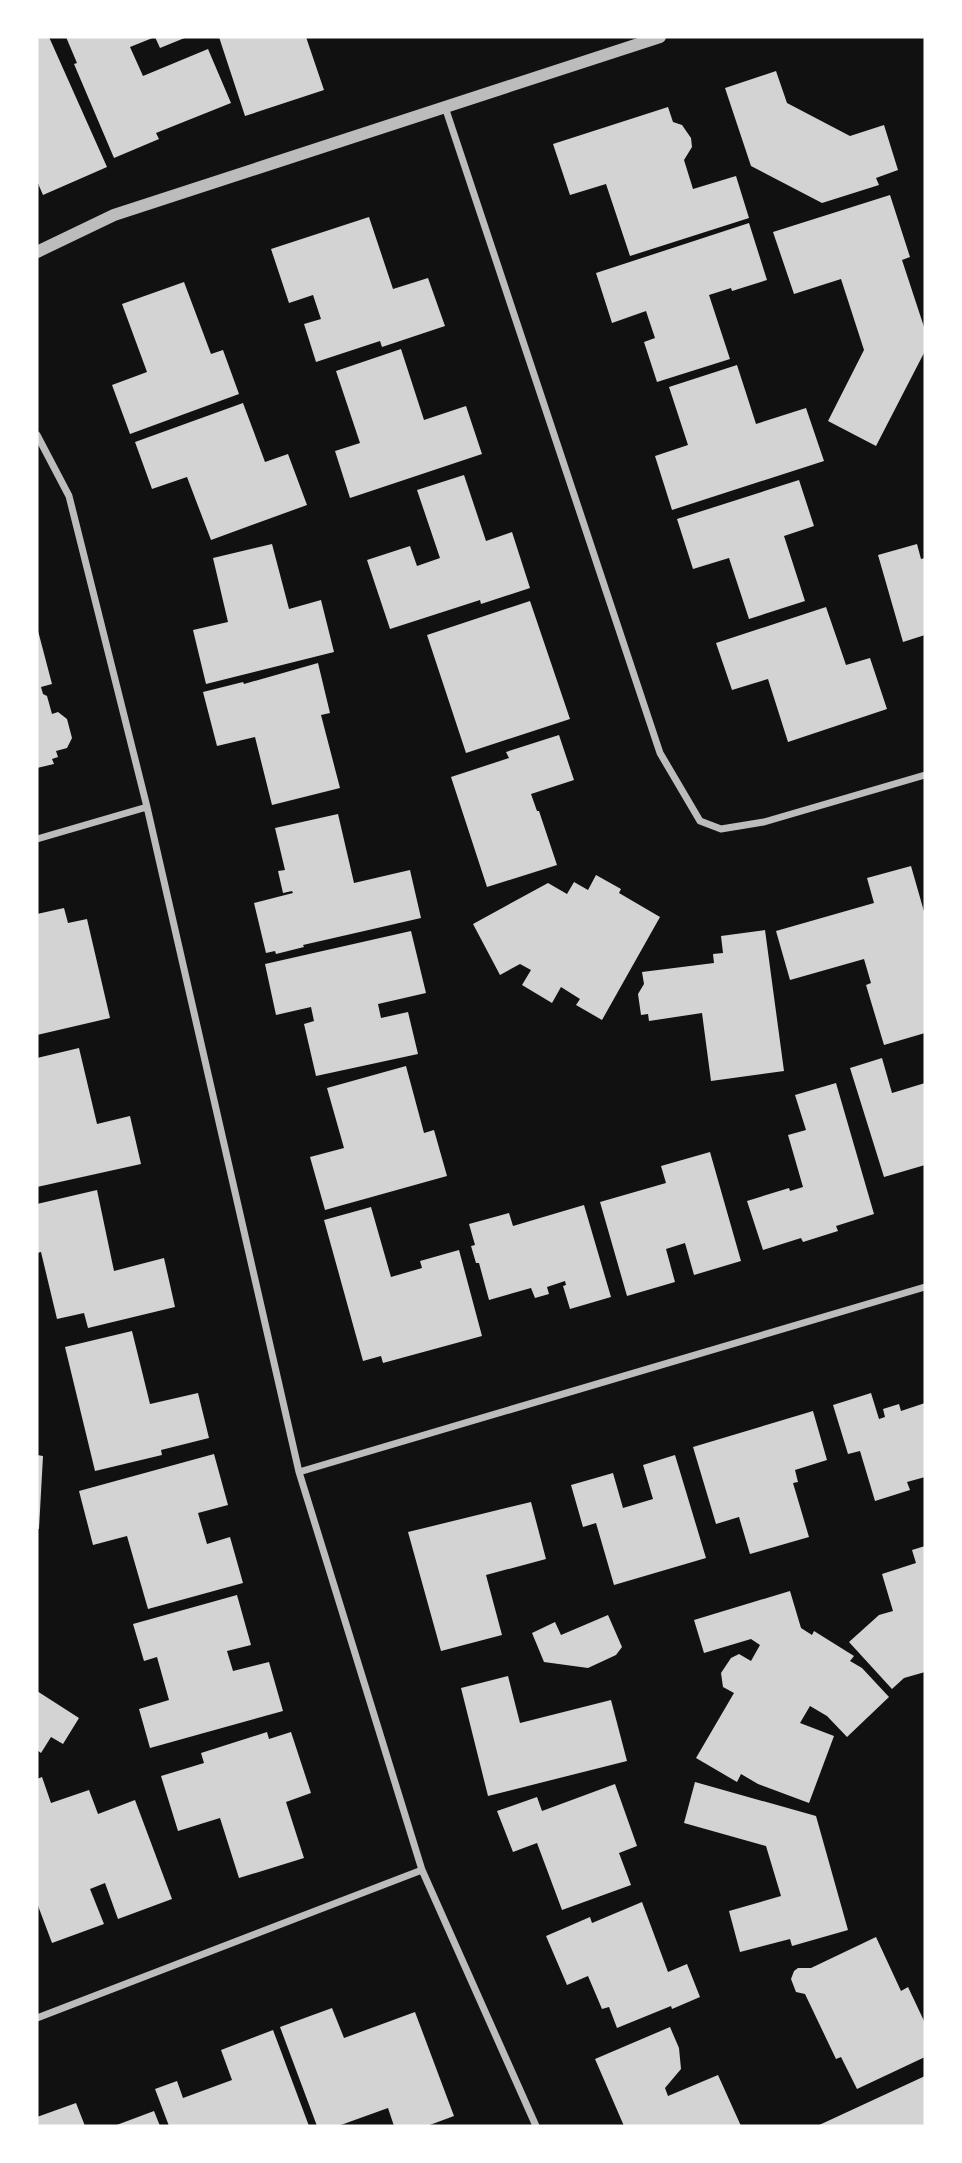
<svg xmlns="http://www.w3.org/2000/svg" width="962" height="2163" font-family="'Sofia Sans Condensed',sans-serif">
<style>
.building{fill:#d3d3d3}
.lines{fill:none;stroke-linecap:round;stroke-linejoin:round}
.minor{stroke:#bcbcbc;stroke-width:7}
.tertiary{stroke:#bcbcbc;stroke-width:12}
</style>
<rect width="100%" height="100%" fill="#111"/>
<path class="building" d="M37 37H49L107 167 43 195 37 181Z
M66 37H187L160 48 155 37 130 47 143 76 208 49 231 103 156 133 159 139 114 158 74 64 77 63Z
M219 37H306L324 90 245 116Z
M776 71 787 103 850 136 884 125 898 170 876 178 879 185 822 203 751 166 725 88Z
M668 107 673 122 682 125 691 138 692 147 684 160 693 189 736 176 749 218 630 256 606 184 570 195 553 144Z
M890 195 910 257 902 260 925 330V351L876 446 828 421 864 350 841 279 794 294 773 232Z
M369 217 393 289 428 278 445 326 382 347 380 341 316 362 304 324 321 319 313 295 289 303 271 249Z
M749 223 767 280 732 291 731 288 709 295 730 359 657 382 644 342 655 338 646 311 612 323 596 273Z
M184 282 211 354 223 350 239 394 130 434 112 385 147 372 122 304Z
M401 349 424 420 466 406 482 454 350 498 335 451 360 443 336 371Z
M737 365 756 424 806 408 824 461 672 510 655 456 688 445 669 387Z
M243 403 265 462 288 454 307 505 211 540 187 477 152 489 135 442Z
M464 475 486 541 512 532 530 588 481 604 480 600 390 629 367 560 410 546 417 566 440 558 417 490Z
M799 480 814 526 784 536 805 601 749 619 729 558 693 569 677 519Z
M272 544 289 609 321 600 334 652 206 684 193 630 228 622 213 558Z
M917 544 921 559 925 558V635L903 642 878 555Z
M530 601 570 719 466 753 427 635Z
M826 607 846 665 870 658 887 709 788 742 768 679 732 690 716 643Z
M37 627 52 684 41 687 43 694 47 696 52 714 58 712 67 719 72 738 67 748 56 751 58 757 52 759 54 764 37 768Z
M318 663 330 713 321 715 340 788 272 805 255 737 217 746 203 692 243 682 244 684Z
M559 735 574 780 531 794 537 811H539L557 865 487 887 451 777 509 758 506 752Z
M338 814 354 883 410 870 421 918 303 945 304 947 276 954 275 951 266 953 254 903 293 893 292 891 283 893 278 871 285 870 275 828Z
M911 866 925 915V1033L884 1045 866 985 871 983 864 959 790 980 776 931 874 903 867 878Z
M596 875 621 889 619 893 660 917 602 1020 576 1005 580 999 561 987 552 1003 522 985 531 970 520 964 500 975 473 924 548 883 567 894 574 882 588 890Z
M64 908 68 923 87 919 110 1018 37 1035V914Z
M765 930 784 1071 711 1081 702 1013 649 1021 648 1014 641 1015 638 994 644 984 642 972 714 963 713 954 723 953 721 936Z
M411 931 426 993 378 1004 381 1018 408 1012 418 1054 316 1076 304 1024 314 1021 311 1007 276 1015 265 964Z
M79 1048 97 1124 130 1116 141 1164 37 1187V1058Z
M882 1058 892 1093 925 1083V1165L884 1177 850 1068Z
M406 1066 424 1133 434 1130 447 1176 325 1210 310 1157 344 1148 327 1088Z
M836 1083 874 1214 836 1226 838 1231 803 1242 801 1238 763 1250 747 1201 789 1188 790 1191 803 1187 788 1135 806 1130 795 1095Z
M710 1152 741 1261 694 1275 685 1243 666 1249 675 1282 627 1296 600 1202 666 1183 661 1166Z
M97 1190 114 1271 164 1258 175 1307 88 1328 84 1313 57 1319 41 1252 37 1253V1204Z
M584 1205 611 1297 570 1309 563 1286 566 1285 565 1281 547 1287 549 1294 535 1298 531 1288 489 1300 479 1263H476L471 1246 475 1245 469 1224 509 1213 513 1226Z
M371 1207 391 1277 422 1268 420 1261 459 1250 482 1336 383 1363 381 1356 363 1361 324 1220Z
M132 1331 150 1404 198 1393 209 1438 161 1450 162 1455 95 1471 65 1347Z
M871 1393 879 1419 885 1417 883 1409 899 1404 901 1411 925 1403V1477L907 1482 910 1490 875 1501 860 1451 848 1454 833 1405Z
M813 1411 827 1460 795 1470 798 1482 793 1483 809 1537 750 1554 739 1517 716 1524 693 1447Z
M214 1454 228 1505 198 1513 207 1544 230 1537 243 1583 148 1609 127 1536 93 1545 79 1491Z
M37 1455 43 1456 39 1529H37Z
M675 1455 706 1558 614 1585 596 1523 583 1527 571 1485 613 1473 623 1508 653 1499 643 1465Z
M531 1502 546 1559 486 1575 502 1635 441 1651 408 1532Z
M925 1546V1672L904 1678 892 1689 849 1642 879 1615 893 1611 882 1574 916 1563 912 1550Z
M790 1591 801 1628 812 1635 814 1631 854 1656 850 1661 862 1668 889 1697 847 1737 827 1716 810 1706 800 1723 834 1736 809 1803 758 1784 741 1774 737 1782 696 1758 734 1693 723 1687 721 1673 731 1658 739 1654 751 1661 760 1645 751 1639 704 1653 694 1620Z
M237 1595 251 1645 227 1651 233 1671 269 1662 283 1711 150 1748 139 1709 169 1700 157 1657 144 1661 133 1624Z
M608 1615 622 1647 616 1655 588 1668 544 1662 532 1633 555 1622 561 1635Z
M508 1676 520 1723 611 1700 627 1761 488 1796 461 1688Z
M37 1691 79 1718 63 1744 51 1737 41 1753 37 1750Z
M267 1732 269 1739 291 1732 311 1793 286 1802 304 1858 239 1878 220 1818 178 1831 161 1776 204 1763 201 1753Z
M42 1777 51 1803 89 1790 98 1814 135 1800 172 1899 118 1919 105 1883 90 1889 104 1924 52 1943 37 1903V1779Z
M695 1782 816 1816 848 1930 792 1946 790 1939 740 1952 729 1911 781 1896 766 1846 684 1823Z
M615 1784 637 1846 619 1853 631 1885 562 1910 537 1843 513 1852 497 1811 537 1797 542 1811Z
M642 1902 668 1972 687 1964 700 1997 672 2009 671 2006 617 2028 609 2007 602 2009 588 1976 567 1985 546 1936 590 1917 592 1923Z
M876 1937 901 1991 908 1987 925 2023V2057L857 2089 841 2057 836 2059 805 1994 796 1992 791 1979 794 1971 798 1968H811Z
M332 2008 344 2038 415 2012 454 2116 427 2126H394L388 2108 338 2126H317L280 2027Z
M670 2027 679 2048 681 2069 665 2088 668 2096 718 2075 741 2126H624L595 2059Z
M273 2030 309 2126H169L155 2089 177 2081 183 2098 232 2080 221 2050Z
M925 2076V2126H817Z
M76 2103 85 2126H37V2117Z
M154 2111 160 2126H114Z"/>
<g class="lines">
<path class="minor" d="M445 107 660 753 700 821 721 829 764 822 925 775
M37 435 69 496 147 807 299 1472 422 1870 536 2126
M37 839 147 807
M299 1472 925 1287
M37 2018 422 1870"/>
<path class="tertiary" d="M37 252 114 215 660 37"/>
</g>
<rect width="962" height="2163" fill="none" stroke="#ffffff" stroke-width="77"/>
</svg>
